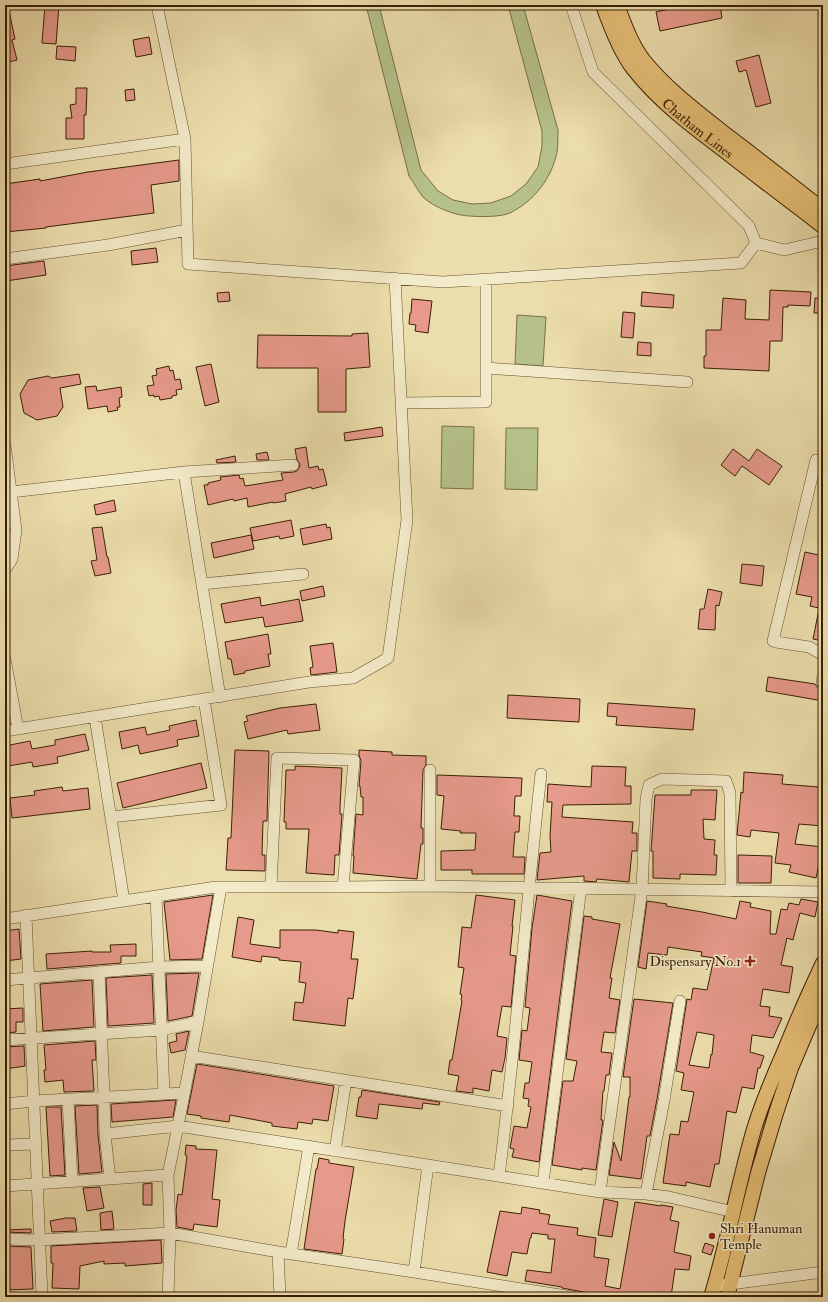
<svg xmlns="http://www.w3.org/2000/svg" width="828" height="1302" font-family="'IM FELL Double Pica',serif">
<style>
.green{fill:#b6c18a;stroke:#787047}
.building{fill:#e79a8b;stroke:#3a1f04;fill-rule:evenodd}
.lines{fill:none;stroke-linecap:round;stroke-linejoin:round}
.minor-casing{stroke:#664f2e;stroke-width:12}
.major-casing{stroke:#3a1f04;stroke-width:16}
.highway-casing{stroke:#3a1f04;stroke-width:18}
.minor{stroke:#f3eac9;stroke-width:11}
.major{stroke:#e6bf76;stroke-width:14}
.highway{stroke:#e6bf76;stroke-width:16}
.poi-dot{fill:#8f2418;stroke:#f3eac9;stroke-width:1.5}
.labels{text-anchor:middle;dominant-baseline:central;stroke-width:3;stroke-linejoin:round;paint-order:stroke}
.street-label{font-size:14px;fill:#3a1f04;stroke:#f3eac9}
.poi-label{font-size:14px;fill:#3a1f04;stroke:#f3eac9;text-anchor:end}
</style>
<rect width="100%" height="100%" fill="#ecdeac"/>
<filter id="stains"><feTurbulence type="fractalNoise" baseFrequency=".005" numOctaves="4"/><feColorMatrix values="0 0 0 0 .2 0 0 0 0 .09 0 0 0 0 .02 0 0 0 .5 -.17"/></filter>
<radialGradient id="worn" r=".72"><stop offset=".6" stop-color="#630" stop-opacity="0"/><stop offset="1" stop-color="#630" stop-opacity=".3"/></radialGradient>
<path class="green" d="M366 5H379L421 170 438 191 453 200 472 204 491 203 511 196 526 184 538 167 542 146V131L508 5H523L558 130C558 137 558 145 557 152 552 178 534 201 510 213 501 217 480 217 470 216 456 216 433 207 423 197 418 191 414 183 409 176Z
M517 315 546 317 543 366 515 364Z
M442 426 474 427 473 489 441 488Z
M506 428H538L537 490 505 489Z"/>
<path class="building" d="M45 5H59L56 44 42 43Z
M686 5H720L722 18 660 31 656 12Z
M9 11 15 39 12 40 17 60 5 63V12Z
M149 37 152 54 136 57 133 40Z
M57 46 76 47 75 61 56 59Z
M759 55 771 103 756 107 746 70 739 72 736 61Z
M76 88H87L86 115H84V139H66V118H72L70 105 76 104Z
M134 89 135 100 126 101 125 90Z
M179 160V181L151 185 154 213 46 227V228L5 232V184L40 179V181L88 172Z
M156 248 158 262 132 265 131 251Z
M44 261 46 275 6 281 5 266Z
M770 290 811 292 810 306 788 305V307H783L782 341H770L769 371 704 368V356H706V330H721L723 298 746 300 745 319 769 320Z
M229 292 230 301 218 302 217 293Z
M642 292 674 295 673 308 641 306Z
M815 298H823V313H814Z
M412 299 432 301 428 333 415 331 416 325 409 324 410 313H411Z
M623 312 635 313 633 338 621 337Z
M368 333 370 367 346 369V412H318V368H257L258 335 352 336V334Z
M638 342 651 343V356L637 355Z
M211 364 219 402 205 406 196 367Z
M169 366 170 371 173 370 175 380 180 379 182 389 176 390 177 395 172 396V398L160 400 159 396 154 397V395L149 396 147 386 154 385 152 376 157 375 156 369Z
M79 374 81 384 60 388 63 407 57 416 37 420 24 413 20 394 28 380 48 376 52 378Z
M96 386 97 391 121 387 122 397 119 398 120 407H117L118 410 108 412 107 406 88 409 85 387Z
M382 427 383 436 345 441 344 433Z
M306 447 309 468 318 466 319 470 323 469 327 485 312 489 311 487 285 494 286 501 273 503V502L248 507 247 498 234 501 233 499 208 505 204 485H208V483L221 480 220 477 239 475 240 479 243 478 245 486 283 480 281 473 294 472 297 471 299 468 300 464 297 460 295 449Z
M733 449 749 461 757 449 782 466 769 485 742 466 735 476 721 465Z
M267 452 269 460H257L256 454Z
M235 456 236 462 217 463 216 460Z
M114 500 116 511 96 515 94 505Z
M291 520 294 536 280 539 279 536 253 541 250 528Z
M326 524 327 528 330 527 332 539 303 545 300 529Z
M102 527 107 557H108L111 573 95 576 91 561 97 560 92 528Z
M251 535 254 549 214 558 211 543Z
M805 552 823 556V609L810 606 812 597 796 594Z
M742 564 764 566 762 586 740 583Z
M323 586 325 596 302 601 300 591Z
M708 589 722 592 719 606 716 605 715 630 698 629 700 609H704Z
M260 597 261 606 299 599 303 621 265 627 263 617 225 623 221 604Z
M819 609 823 610V641L813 639Z
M268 634 271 654H268L270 666 245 671V673L234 675 231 659H228L225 642Z
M333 643 337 672 311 675 310 668 313 667 310 646Z
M768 677 815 684 818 688 823 689V701L766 691Z
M508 695 580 699 579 722 507 718Z
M608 703 695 709 693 730 616 725 617 717 607 716Z
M316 704 320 730 288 734 287 730 248 739 244 722 248 721 246 716 280 708Z
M196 720 199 736 177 740 178 746 140 754 138 745 122 749 119 732 145 727 147 735 170 730 169 726Z
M85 734 89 750 57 757 58 763 33 767 32 762 8 766 5 746 30 741 32 749 55 745V740Z
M235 750 269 751 267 821H263L262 855H265V871L226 870 228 838H231Z
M359 750 392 752V755L426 756V765L423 770 421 828H423V844H421L417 879 353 873 354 856H353L356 814 363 815V797H361L360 786H359L361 761 359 755Z
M201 763 207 788 123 808 117 783Z
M295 766 342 768 340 808V814H342L339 855H335L334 875 306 873 309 829H286V822H284L286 770H295Z
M592 766 626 767 625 786H631V804L563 805 562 817 633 822 632 833H637V851H632L629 882 597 879 596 882 584 881V876L537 880 540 853 551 852 550 837 552 802H547L548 784 591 787Z
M744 772 783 775 782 784 819 787V791H823V826L799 824 795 844 823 847 816 878 789 872 791 865 775 863 779 833 751 830 750 837 737 835 741 792 743 793Z
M437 775 522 778 521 796H515L514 816H520L519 832H515L513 857H525L524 874H472V870H441V851L475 850 476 833H460L461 831 441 829 444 796 437 795Z
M62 787 63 791 88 788 90 809 12 818 10 798 35 795 34 791Z
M691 790H717L715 820 703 819 704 839 715 840 714 855H717L716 875 680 874V879L653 878V851H651L655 795H691Z
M738 855 772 856 771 883H738Z
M213 895 202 959 170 960 164 902Z
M476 895 515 900 512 926H513L510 955 516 956 511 1007 502 1006 497 1036 507 1038 505 1058 502 1072 492 1070 489 1091 473 1088V1093L456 1091 459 1076 448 1074 450 1060H452L462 1001 461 1000 462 995 460 994 464 968 458 967 462 927 471 928Z
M537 895 572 901 539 1162 512 1157 514 1149 510 1148 514 1126 527 1128 531 1107 528 1106 529 1099 523 1098 525 1083H529L532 1062 519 1060 522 1030 527 1031 530 1008 525 1007 532 928Z
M801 899 818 902 815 917 800 913 793 940 787 938 781 965 793 967 789 993 763 989 760 1006 770 1007 769 1016 782 1018 773 1038 752 1035 750 1052 764 1056 760 1068H758L754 1089 742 1087 736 1113 727 1111 719 1164H715L710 1187 686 1182V1186L663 1183 670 1134 679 1135 681 1121 688 1122 694 1092 681 1090 684 1073 676 1071 687 999 691 1000 693 988 707 990 714 958 701 956 702 952 668 947 667 955 648 953 646 969 638 967 647 901 667 904 666 906 702 912 736 919 740 901 751 903 750 907 771 911 770 934H776L781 909 787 910 789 903 799 905ZM697 1032 714 1035 712 1055 711 1054 709 1068 689 1065Z
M584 916 592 917V919L620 924 610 978H612L609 998 620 1000 615 1033 604 1032 601 1052 612 1053 609 1075H606L604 1091H603L601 1120H603L596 1170 582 1168V1170L552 1165 563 1081H573L577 1061 566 1059Z
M238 917 254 920 250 944 280 948V930H316L338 933V930L354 932 351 959H358L353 999 348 998 345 1026 293 1020 295 1002 303 1003 306 983 299 982 301 962 279 960V958L262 956 261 962 232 957Z
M19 929 21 959 5 961V931Z
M136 944V956H121V963L47 969 46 954 92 951V952H111L110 945Z
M199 973 192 1016 168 1021 166 974Z
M152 975 154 1023 108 1026 106 978Z
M92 980 94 1027 43 1031 40 984Z
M634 999 673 1003 657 1099 650 1136H647L641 1179 609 1175 614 1142 621 1161 629 1097H630V1077H623Z
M23 1008V1022H16V1032L5 1033V1009Z
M189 1031 185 1050 171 1053 169 1043 177 1041 176 1034Z
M95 1041 96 1060H92L94 1091 64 1092 63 1080 45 1082 44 1070H46L44 1045Z
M24 1046 25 1066 5 1069V1047Z
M197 1064 334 1086 328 1121 313 1119 312 1124 298 1122 297 1129 272 1126V1123L230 1115 229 1122 201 1118V1116L187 1114Z
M362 1090 440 1102 439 1105 423 1103 422 1109 379 1104 377 1119 356 1116 359 1097H361Z
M176 1100 173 1117 112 1122 111 1104Z
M97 1105 98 1135 102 1172 79 1174 75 1106Z
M46 1107H61L65 1175 50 1176Z
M186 1145 196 1146V1149L217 1150 212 1199 220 1200 217 1227 194 1224 193 1230 177 1227 176 1210 178 1194 182 1195 187 1156 185 1155Z
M319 1158 329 1160V1163L354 1167 345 1221 343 1238 344 1239 342 1254 304 1249 316 1169H317Z
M152 1183V1205H143V1184Z
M100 1187 104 1208 87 1211 83 1188Z
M604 1199 618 1202 612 1237 598 1235Z
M635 1202 661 1206V1205L673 1207 670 1220 679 1222 674 1252 691 1256 689 1270 675 1269 671 1297H588L589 1293 562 1288V1287L525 1281 527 1270 551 1273 555 1239H548V1235L532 1233 531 1238H530L527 1254 512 1252 507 1276 487 1272 500 1211 521 1214 522 1207 540 1210 539 1213 550 1215 548 1224 578 1228 577 1235 596 1238 594 1257 609 1259 605 1286 620 1289Z
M112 1211 114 1229 101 1230 100 1213Z
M66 1218H75L77 1231 52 1232 50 1221Z
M31 1229V1233L5 1232V1230Z
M161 1240 162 1263 125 1266V1263L104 1264V1261L80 1266 79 1289 52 1288 53 1263H51V1246Z
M705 1243 714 1246 711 1255 702 1252Z
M5 1246 31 1247 33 1289 6 1290Z"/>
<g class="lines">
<g class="minor-casing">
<path id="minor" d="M157 5 185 139 188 264 443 282 741 263 756 243 749 226 593 72 571 5
M5 164 185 139
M756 243 784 250 823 241
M5 259 108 245 187 230
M486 368 687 382
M401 403 486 402V279
M5 445 16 530 12 559 5 570
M823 462 816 460 773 641 776 642 809 647 823 655
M184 472 293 465
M11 492 184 472 220 697
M202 584 303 574
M5 659 18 729
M822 682 823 676
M95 717 124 901
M5 731 309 682 353 678 388 658 407 520 395 278
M430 770V886
M111 817 221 805 204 699
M271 887 277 758 354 760 343 887
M156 896 164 1094
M26 915 42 1297
M5 919 216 887H343L430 886 823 892
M99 972 104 1097 105 1134 110 1179
M5 980 159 967 207 966
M5 1040 161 1030 198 1022
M191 1056 508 1106
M68 1099 72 1181
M5 1104 34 1101 184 1093
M105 1134 178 1126 600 1192 646 1194 669 1197 734 1212
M5 1145 36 1144
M335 1151 346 1080
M499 1176C516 1042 526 908 541 774
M543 1183 581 888
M5 1186 168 1175
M600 1192 642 889 646 799 649 785 662 779 726 781 730 793 731 891
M646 1194 664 1100 680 1001
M5 1239 39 1240 170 1233 278 1252 414 1272 573 1297
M278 1252 280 1297
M291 1254 309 1146
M414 1272 428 1165
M715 1286 823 1272
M168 1297 170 1233 168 1175 178 1126 198 1022 221 887"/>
</g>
<g class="major-casing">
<path id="major" d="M711 1297C728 1242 738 1184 754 1129 762 1103 773 1077 784 1052 796 1022 809 993 823 963
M727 1297 758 1173 776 1113 791 1068 823 993"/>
</g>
<g class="highway-casing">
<g id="highway">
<path id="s1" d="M604 5C611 25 621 51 634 68 659 100 692 125 724 149 757 175 790 200 823 225"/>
<path d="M616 5C623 24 630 44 642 60 666 90 696 112 726 136 759 161 791 186 823 211"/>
</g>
</g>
<use href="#minor" class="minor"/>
<use href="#major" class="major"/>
<use href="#highway" class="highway"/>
</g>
<g class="poi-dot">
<path d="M748 955h4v4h4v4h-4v4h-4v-4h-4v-4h4z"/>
<circle cx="712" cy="1236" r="4"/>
</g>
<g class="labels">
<g class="street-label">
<text stroke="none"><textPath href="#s1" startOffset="158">Chatham Lines</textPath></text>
</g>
<g class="poi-label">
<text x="741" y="961">Dispensary No.1</text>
<text x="720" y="1228" text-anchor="start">Shri Hanuman<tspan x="720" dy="16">Temple</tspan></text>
</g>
</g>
<rect width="828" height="1302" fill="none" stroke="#ecdeac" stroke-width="20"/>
<rect x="6" y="6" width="816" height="1290" fill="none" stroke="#3a1f04" stroke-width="2"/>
<rect x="10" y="10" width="808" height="1282" fill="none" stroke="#3a1f04"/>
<rect width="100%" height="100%" filter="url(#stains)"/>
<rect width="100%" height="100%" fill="url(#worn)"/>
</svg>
